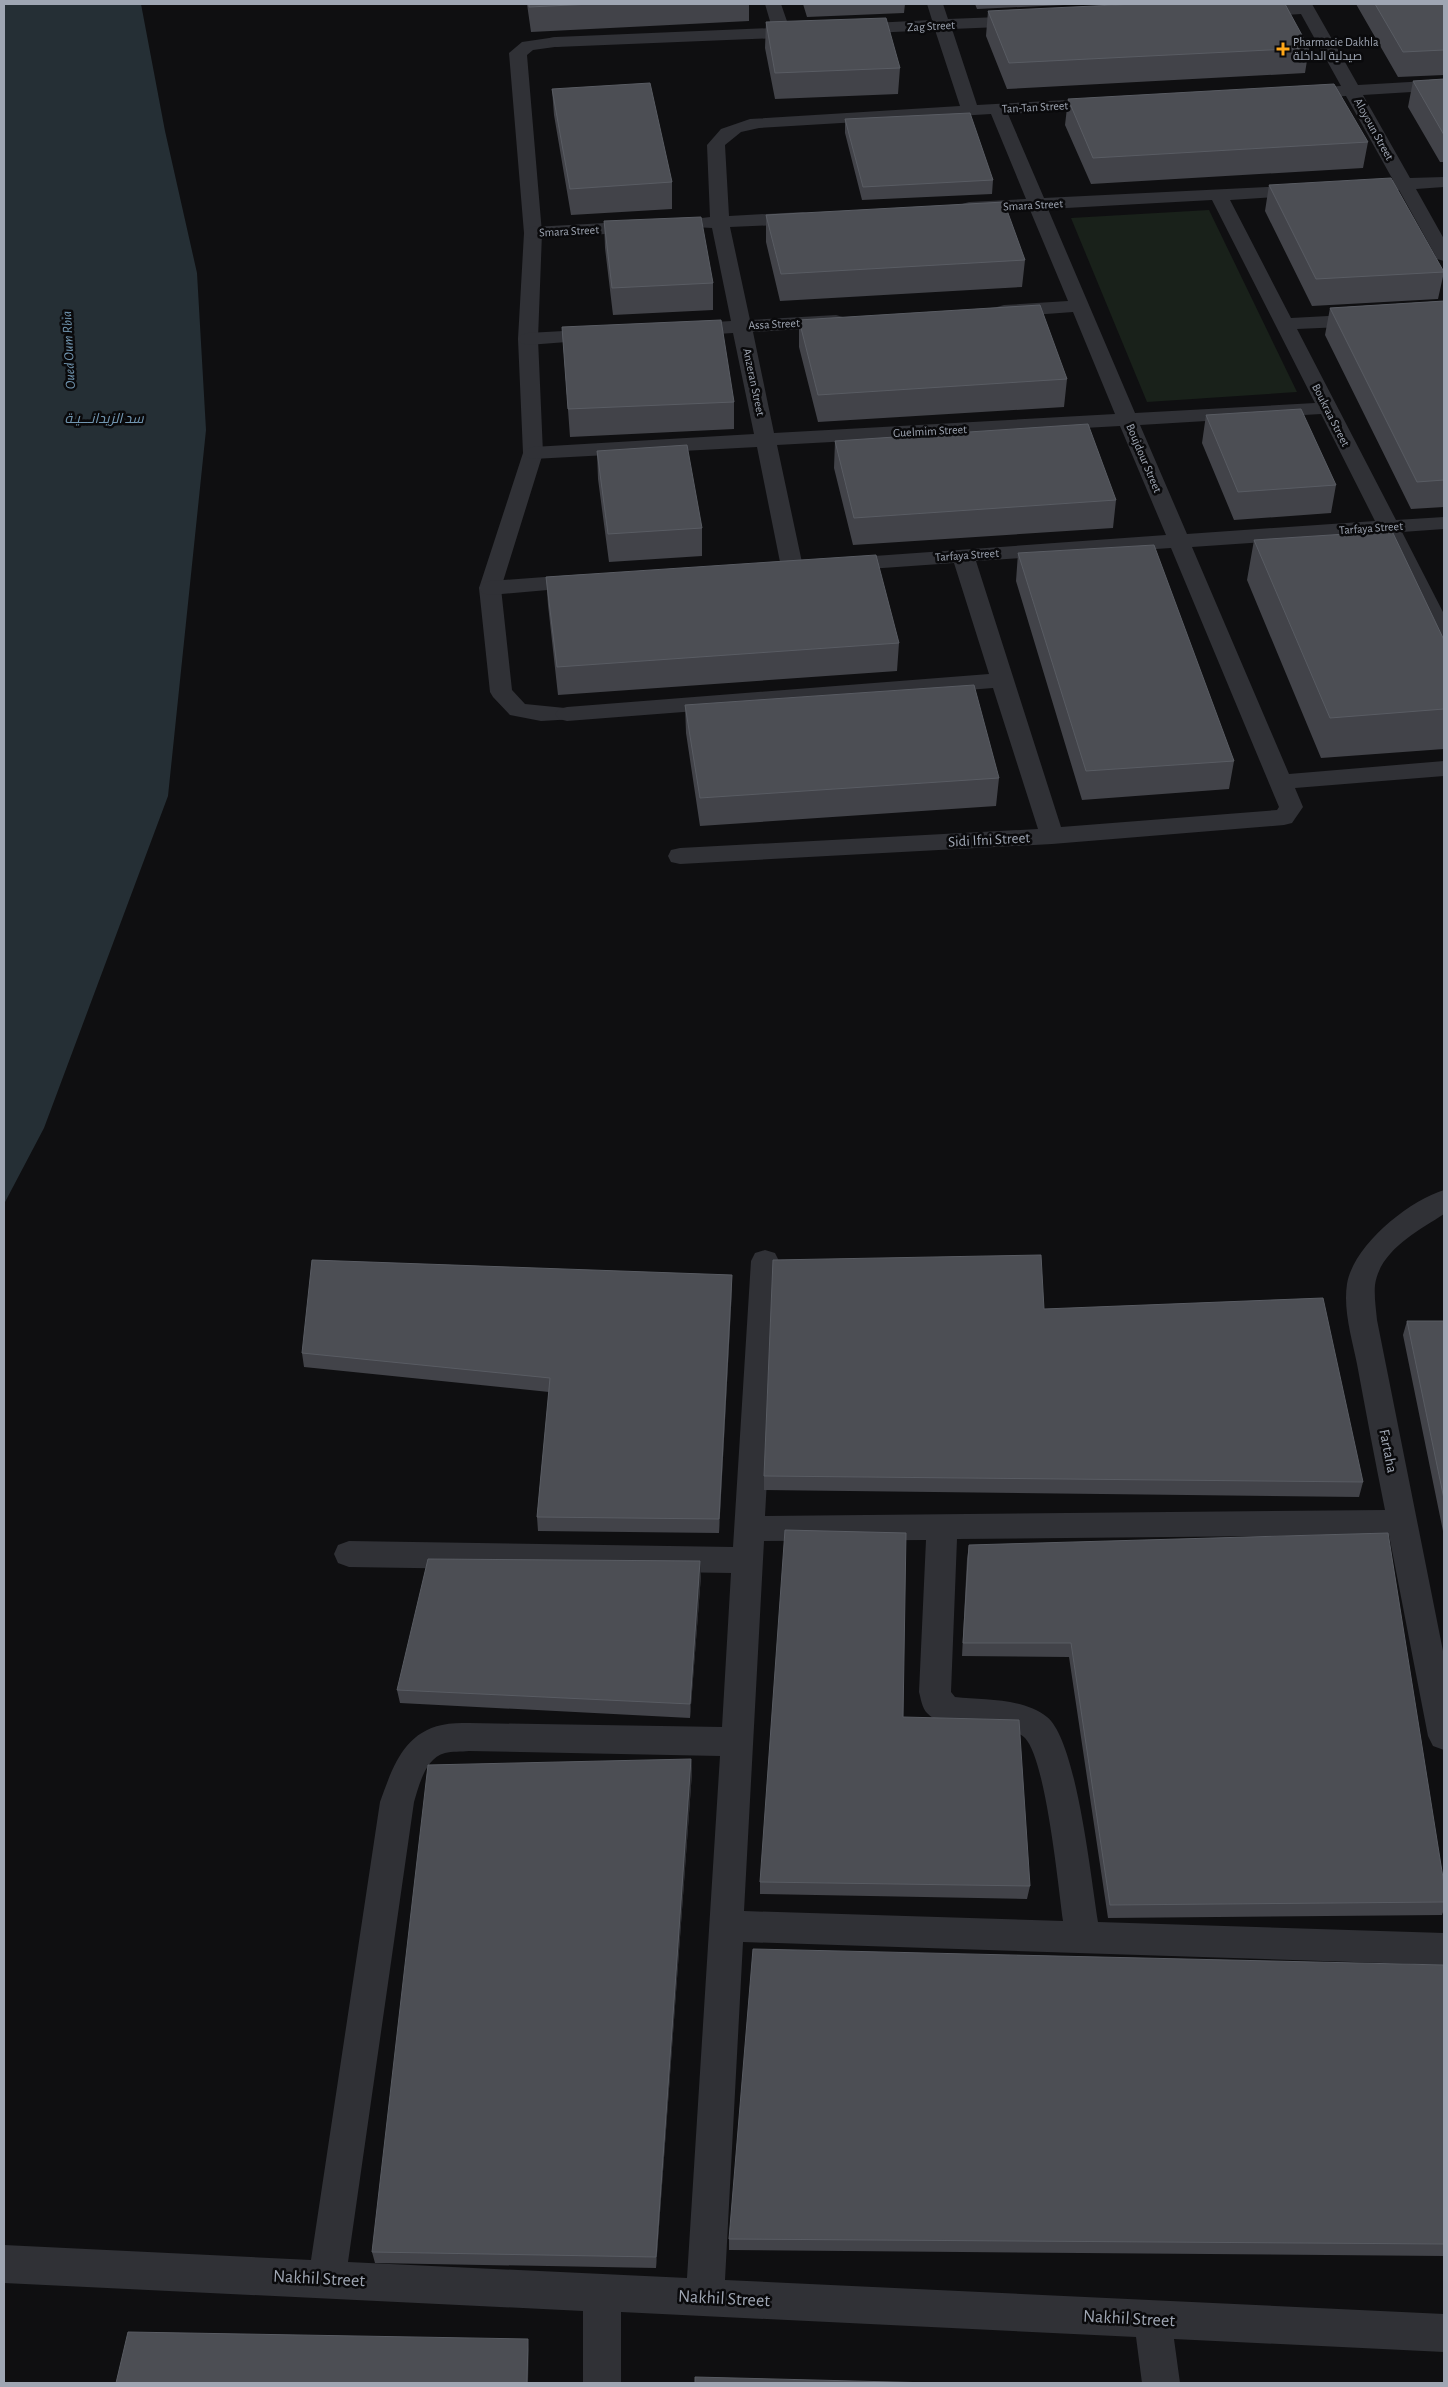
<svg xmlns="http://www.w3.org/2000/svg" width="1448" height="2387" font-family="'Alegreya Sans',Cairo,sans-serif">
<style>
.green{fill:#19211a}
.water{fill:#252f35}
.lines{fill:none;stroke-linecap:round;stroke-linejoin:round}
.lane{fill:#303136;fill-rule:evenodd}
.street{fill:#303136;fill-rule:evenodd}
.wall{fill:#424349}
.shaded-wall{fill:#292a2e}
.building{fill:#4c4e54;stroke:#595c63}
.poi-dot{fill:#ffa719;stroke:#0a0a0c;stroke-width:2}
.labels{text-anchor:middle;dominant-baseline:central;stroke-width:5;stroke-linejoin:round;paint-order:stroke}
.far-street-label{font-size:12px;fill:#9fa6b3;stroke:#0a0a0c}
.far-poi-label{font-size:12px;fill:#9fa6b3;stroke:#0a0a0c;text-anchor:start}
.far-water-label{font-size:14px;font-style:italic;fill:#7297b2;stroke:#0a0a0c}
.street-label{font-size:15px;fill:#9fa6b3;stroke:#0a0a0c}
.near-street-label{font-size:18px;fill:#9fa6b3;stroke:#0a0a0c}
</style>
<rect width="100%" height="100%" fill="#0f0f11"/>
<path class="green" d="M1209 210 1297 392 1147 402 1071 218Z"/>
<path class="water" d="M4 4H141L165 131 197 273 206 430 168 796 44 1128 4 1204Z"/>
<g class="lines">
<path class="lane" d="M556 37 562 38 564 42 562 46 533 50 527 55 542 233 538 339 543 453 501 588 512 690 525 704 575 709 579 714 575 719 541 721 510 715 493 697 490 692 479 588 523 453 518 339 524 233 509 53 522 42Z"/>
<path class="street" d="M765 4H781L789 27 808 28 810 32 808 36 802 37 556 47 550 46 548 42 550 38 556 37 772 28Z
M927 4H943L948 19 1024 16 1030 17 1032 21 1030 25 1024 26 952 29 977 105 1103 98 1109 99 1112 103 1109 107 1103 108 1008 114 1044 198 1305 185 1311 186 1314 190 1311 194 1305 195 1230 200 1291 318 1365 314 1372 316 1375 320 1372 324 1365 326 1297 329 1396 520 1444 517V529L1402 532 1444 614V642L1436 640 1433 635 1381 534 1192 547 1289 774 1444 761V776L1295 788 1303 807 1292 823 1284 825 1052 844 680 864 671 862 668 856 671 850 680 848 1038 829 993 688 567 721 559 719 555 714 559 709 567 707 989 674 954 563 840 571 832 569 829 564 832 559 1166 535 1120 426 777 445 803 567 800 572 792 574 784 572 781 567 757 447 533 459 526 457 523 453 526 449 533 447 754 434 733 333 684 336 677 334 674 330 677 326 684 324 731 321 712 228 694 227 692 223 694 219 710 217 707 145 721 129 750 119 960 106 935 30 852 34 846 33 844 29 846 25 852 24 932 20ZM991 114 1026 199 969 202 962 204 960 208 962 212 969 214 1030 210 1068 301 1004 305 997 307 994 311 997 315 1004 317 1073 312 1115 414 774 433 753 332 836 327 843 325 846 321 843 317 836 315 750 320 730 227 803 224 810 222 812 218 810 214 803 212 729 216 725 145 741 132 759 128ZM1212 200 1315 403 1135 413 1048 209ZM1321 414 1375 521 1187 534 1140 425ZM1171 548 1279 807 1277 810 1061 827 976 561Z
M1296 4H1312L1358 85 1444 80V90L1363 95 1410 178 1444 177V187L1416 189 1444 239V261L1437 259 1435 255 1399 190 1358 192 1352 191 1349 187 1352 183 1393 180 1346 96 1301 98 1295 97 1292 93 1295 89 1301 88 1341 86 1301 14 1252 17 1246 16 1244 12 1246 8 1252 7Z
M641 221 648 223 650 227 648 231 533 239 526 237 524 233 526 229 533 227Z
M599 329 606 331 609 335 606 339 528 345 521 343 518 339 521 335 528 333Z
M585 574 593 576 596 581 593 586 490 595 482 593 479 588 482 583 490 581Z
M1444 1190V1214C1418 1231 1380 1250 1375 1285 1374 1296 1376 1309 1377 1320L1444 1656V1750L1433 1746 1428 1736 1389 1535 957 1539 951 1692 955 1697C984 1700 1024 1698 1047 1717 1077 1741 1091 1880 1098 1922L1444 1933V1965L743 1942 725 2280 1444 2314V2352L1174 2339 1180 2383H1142L1136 2337 621 2312V2383H583V2311L4 2283V2245L311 2260 380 1802C392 1769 403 1733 442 1725 451 1723 460 1723 469 1723L722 1727 731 1573 349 1567 338 1563 334 1554 338 1545 349 1541 733 1547 751 1261 755 1253 765 1250 775 1253 779 1261 765 1516 1385 1510C1375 1461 1366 1412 1357 1364 1352 1339 1343 1310 1347 1284 1353 1246 1408 1201 1444 1190ZM926 1540 919 1692C921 1699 922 1708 927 1713 943 1730 979 1728 1001 1730 1009 1731 1019 1732 1025 1738 1046 1760 1058 1885 1063 1921L744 1911 764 1541ZM469 1751 720 1756 687 2278 348 2262 414 1802C419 1786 425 1758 445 1753 452 1751 461 1752 469 1751Z"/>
</g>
<path class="wall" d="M527 4H749V21L531 32Z
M803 4H905L904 13 807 17Z
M975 4H1086L977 9Z
M1356 4H1444V75L1398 77Z
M988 11 1309 48 1305 73 1007 89 986 36Z
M766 22 900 68 898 94 775 99 765 48Z
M1444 79V162H1440L1408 107 1413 81Z
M552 89 672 182V209L571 215 554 115Z
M1068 99 1368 142 1363 168 1091 184 1065 125Z
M845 119 993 180 992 194 862 200 845 133Z
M1269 185 1444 272 1438 299 1312 306 1265 211Z
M766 215 1025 260 1022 287 780 301 766 242Z
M604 221 713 283V310L613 315 605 248Z
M1444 301V507L1411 509 1325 335 1330 308Z
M799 320 1067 379 1064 407 818 422 799 347Z
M562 327 734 402V429L570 437Z
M1206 415 1336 485 1331 513 1234 520 1202 443Z
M835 441 1116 500 1113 528 853 545 834 468Z
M597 451 702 528V556L609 562 598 479Z
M1254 540 1444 640V749L1321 758 1247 580Z
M1018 553 1234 761 1229 789 1082 800 1016 581Z
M546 577 899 643 897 671 558 695 548 605Z
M685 705 999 778 996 806 700 826 686 733Z
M732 1289 719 1533 538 1531 537 1517 549 1392 304 1367 302 1353Z
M1044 1309 1363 1482 1359 1497 764 1490V1476Z
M1407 1321H1444V1536L1403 1335Z
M969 1545 1444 1884V1909L1442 1915 1108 1918 1069 1657 962 1656 967 1559Z
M701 1575 690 1718 400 1703 397 1690Z
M903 1717 1030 1886 1027 1899 760 1894V1882Z
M691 1759 692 1772 656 2268 375 2263 372 2252Z
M1444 1965V2256L729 2250V2239Z"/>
<path class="shaded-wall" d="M732 1275V1289L719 1533V1519Z
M700 1561 701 1575 690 1718V1704Z
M691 1759 692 1772 656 2268V2257Z
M528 2339 529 2350 528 2383H527Z"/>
<path class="building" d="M529 4H592L529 7Z
M1136 4H1285L1309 48 1009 63 988 11Z
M1375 4H1444V50L1403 52Z
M886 18 900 68 775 73 766 22Z
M1444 79V135L1413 81Z
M650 83 672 182 570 189 552 89Z
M1334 84 1368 142 1093 158 1068 99Z
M970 113 993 180 863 187 845 119Z
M1391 178 1444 272 1316 279 1269 185Z
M1004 202 1025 260 781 274 766 215Z
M701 217 713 283 612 288 604 221Z
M1444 301V480L1417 482 1330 308Z
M1040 305 1067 379 818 395 799 320Z
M721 320 734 402 568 409 562 327Z
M1301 409 1336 485 1238 492 1206 415Z
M1088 424 1116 500 854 518 835 441Z
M687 445 702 528 608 534 597 451Z
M1392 531 1444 640V709L1330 718 1254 540Z
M1154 545 1234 761 1086 771 1018 553Z
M876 555 899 643 557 667 546 577Z
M974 685 999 778 700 798 685 705Z
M1041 1255 1044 1309 1323 1298 1363 1482 764 1476 773 1260Z
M312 1260 732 1275 719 1519 537 1517 550 1378 302 1353Z
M1407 1321H1444V1499Z
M785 1530 906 1533 903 1717 1019 1720 1030 1886 760 1882Z
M1388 1533 1444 1884V1902L1110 1905 1071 1643H963L969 1545Z
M428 1559 700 1561 690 1704 397 1690Z
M691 1759 656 2257 372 2252 428 1765Z
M753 1949 1444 1965V2244L729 2239Z
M128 2332 528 2339 527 2383H116Z
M695 2377 933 2383H695Z"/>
<path class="poi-dot" d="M1280.5 41.5h5v5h5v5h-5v5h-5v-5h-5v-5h5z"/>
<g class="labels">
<g class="far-street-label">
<text transform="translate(931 26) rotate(-3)">Zag Street</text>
<text transform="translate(1035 107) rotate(-3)">Tan-Tan Street</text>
<text transform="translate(1374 129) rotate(61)">Aloyoun Street</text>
<text transform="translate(1033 205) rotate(-3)">Smara Street</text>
<text transform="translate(569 231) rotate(-3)">Smara Street</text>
<text transform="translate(774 324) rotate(-3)">Assa Street</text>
<text transform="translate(754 382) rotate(78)">Anzeran Street</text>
<text transform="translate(1331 415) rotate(63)">Boukraa Street</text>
<text transform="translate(930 431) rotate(-3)">Guelmim Street</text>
<text transform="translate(1144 458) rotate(67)">Boujdour Street</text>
<text transform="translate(1371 528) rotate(-4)">Tarfaya Street</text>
<text transform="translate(967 555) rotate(-4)">Tarfaya Street</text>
</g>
<g class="far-poi-label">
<text x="1293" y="42">Pharmacie Dakhla<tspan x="1293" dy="14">صيدلية الداخلة</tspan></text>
</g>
<g class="far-water-label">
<text transform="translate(69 350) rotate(-93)">Oued Oum Rbia</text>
<text x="104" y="419">سد الزيدانـــيـة</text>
</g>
<g class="street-label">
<text transform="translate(989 840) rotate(-3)">Sidi Ifni Street</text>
<text transform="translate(1388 1451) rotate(79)">Fartaha</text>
</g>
<g class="near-street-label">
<text transform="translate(319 2279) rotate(3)">Nakhil Street</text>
<text transform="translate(724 2299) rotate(3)">Nakhil Street</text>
<text transform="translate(1129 2319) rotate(3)">Nakhil Street</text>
</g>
</g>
<rect width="1448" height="2387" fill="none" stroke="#9fa6b3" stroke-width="10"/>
</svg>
